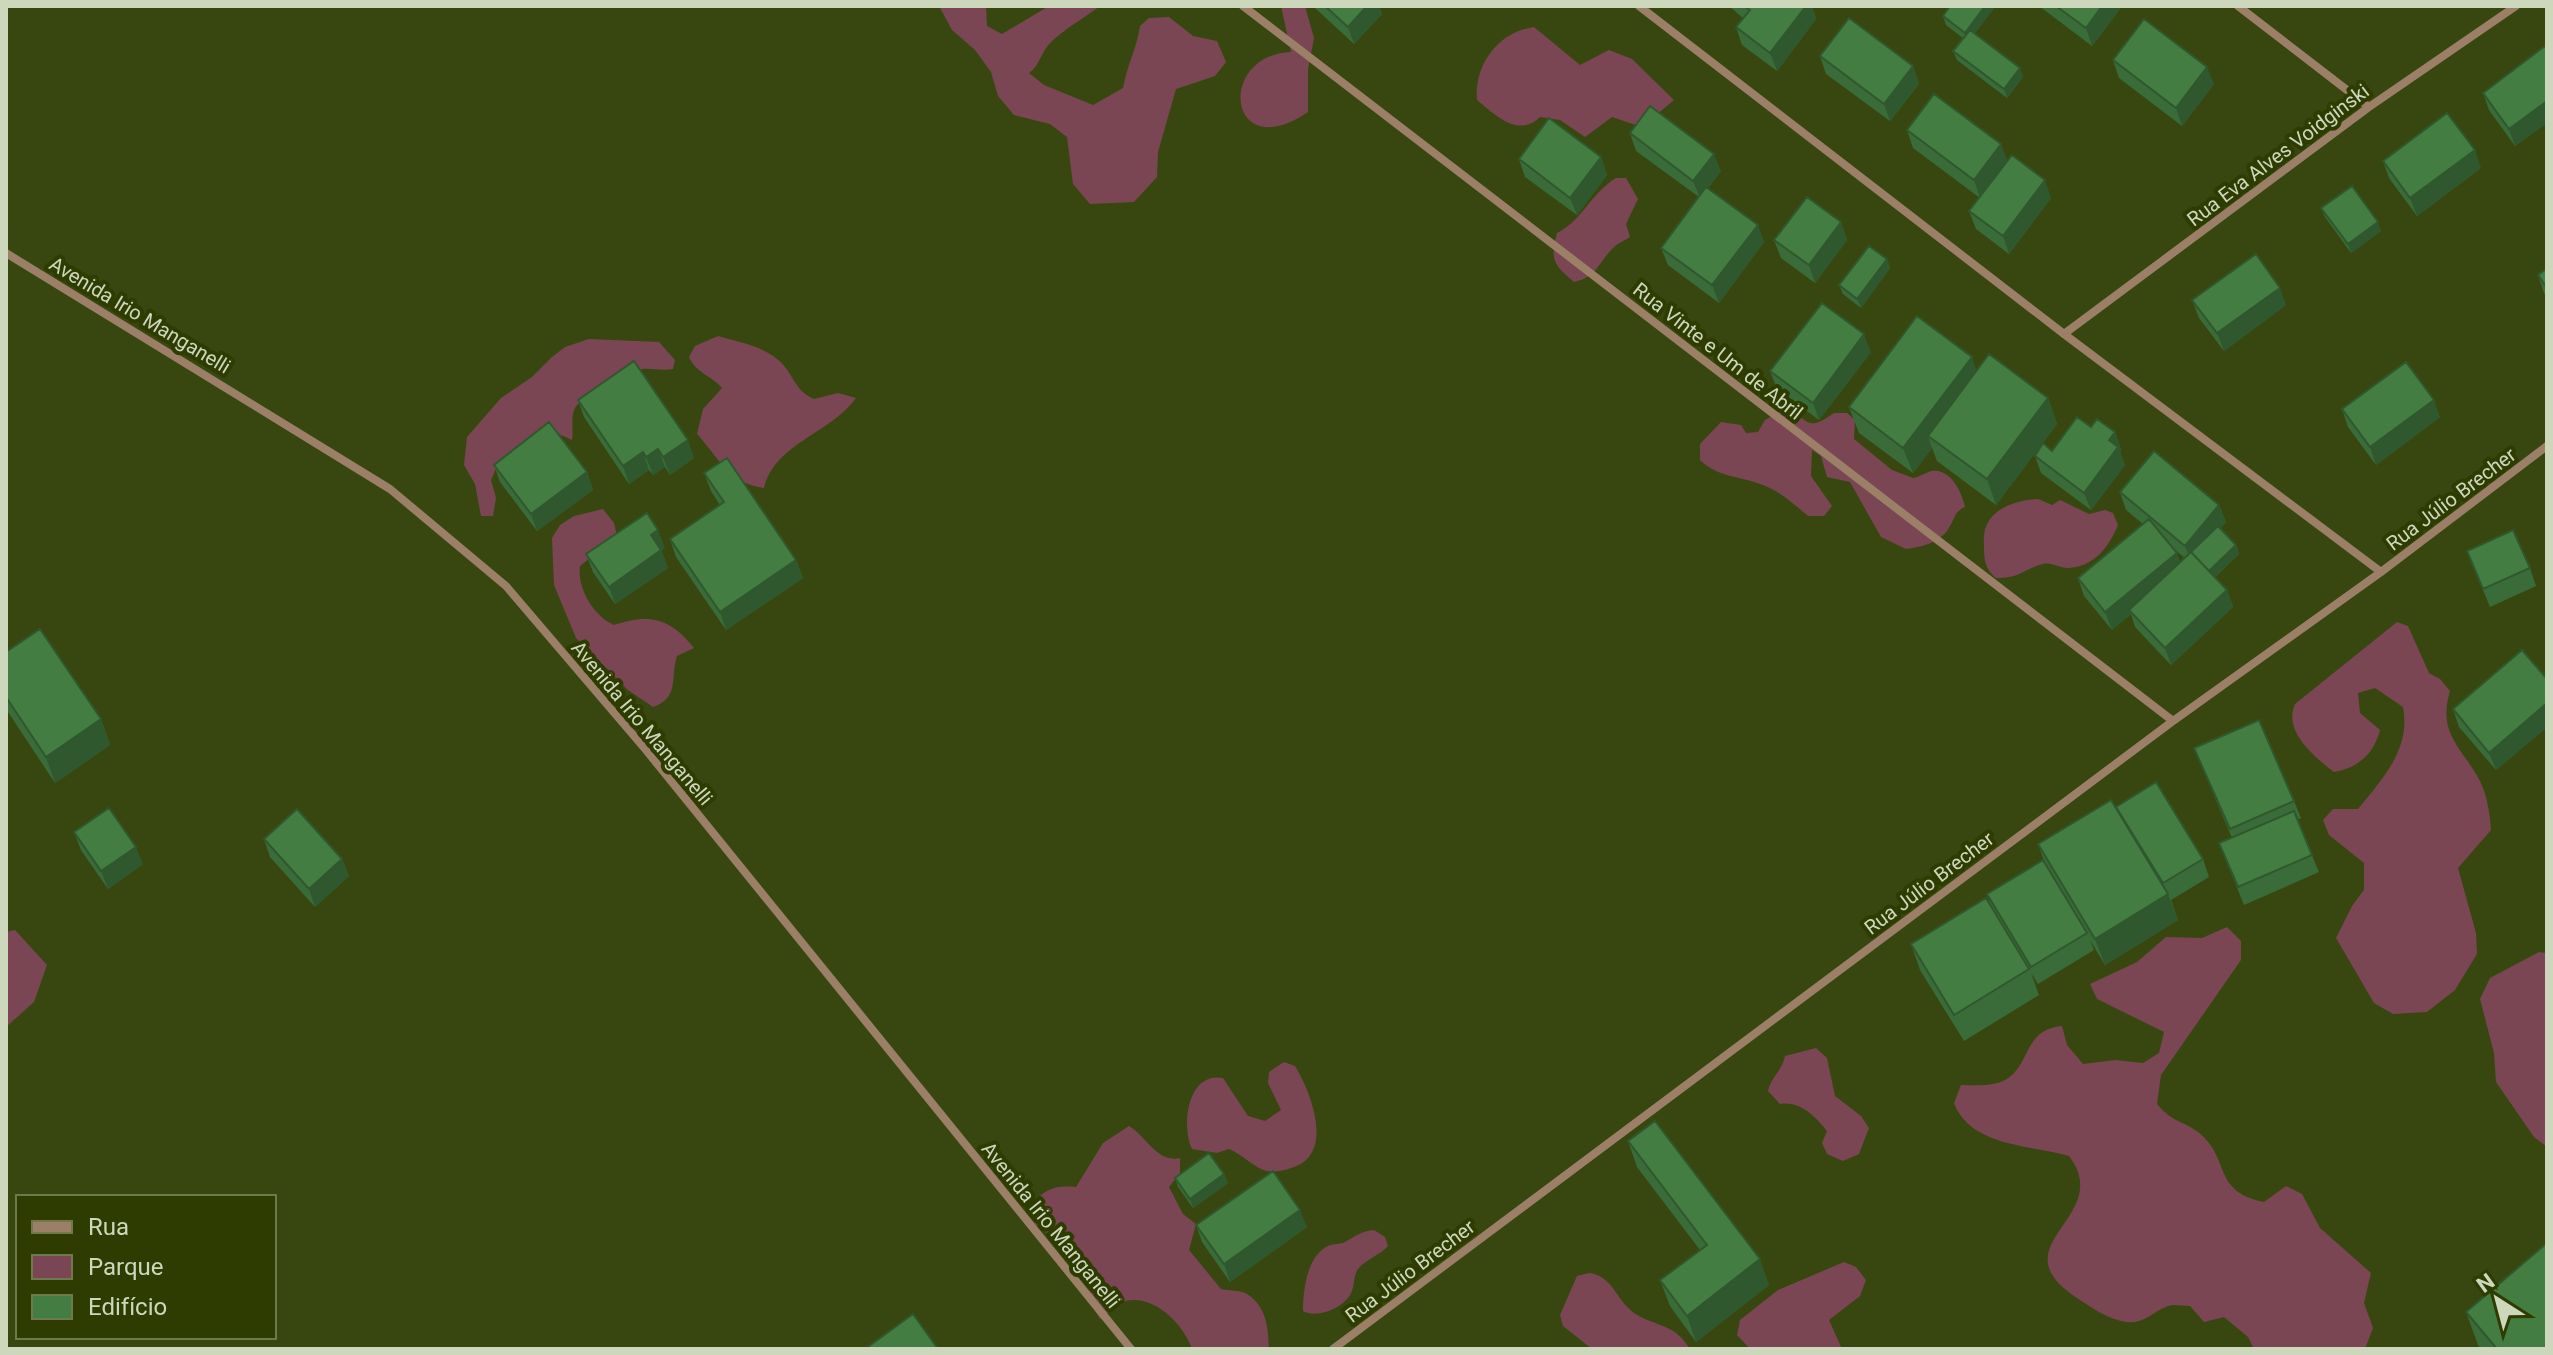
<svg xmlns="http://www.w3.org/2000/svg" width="2553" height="1355" font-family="Roboto,sans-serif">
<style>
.green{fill:#7a4654}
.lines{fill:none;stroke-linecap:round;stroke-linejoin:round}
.street{stroke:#9b7f67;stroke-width:8}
.wall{fill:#3a6c39;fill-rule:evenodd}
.shaded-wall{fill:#30582e}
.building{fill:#447d42;stroke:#30582e;stroke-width:2}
.labels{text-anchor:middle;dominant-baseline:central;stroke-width:8;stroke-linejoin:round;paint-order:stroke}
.street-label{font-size:20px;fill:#cdd7bb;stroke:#2e3c02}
</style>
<rect width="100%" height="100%" fill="#38470f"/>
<path class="green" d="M939 6H986L987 26 1002 34 1049 6H1100C1084 18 1066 28 1051 42 1041 51 1040 66 1029 73L1044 85 1093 105 1123 88C1127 65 1137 48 1140 26L1149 18 1169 17 1193 36 1217 41 1226 62 1215 76 1176 89 1158 152 1157 177 1134 202 1090 204 1073 184 1067 137 1050 124 1014 115 998 96 991 72 975 50 952 30Z
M1281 6H1305L1314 38 1308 69V112C1227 167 1216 55 1291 52Z
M1534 27 1580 65 1609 50 1632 59 1674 100 1642 127 1612 117 1585 137 1560 120 1540 117C1519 138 1496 116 1477 100 1474 65 1498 32 1534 27Z
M1616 178H1626L1638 199 1626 224 1630 237C1625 240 1617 244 1613 248 1598 263 1597 277 1574 282 1553 264 1550 260 1557 233 1583 220 1590 194 1616 178Z
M718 336C738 342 760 345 777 359 793 371 793 390 814 399L838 393 856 398C830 434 775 443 764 488 728 483 719 458 697 434L703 409 722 388C711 375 696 373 689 357L695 346Z
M589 339 659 342 675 360 673 369C662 371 652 368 642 369 629 371 581 397 575 408 570 418 574 430 572 440L554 432 498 464 491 480 496 498 493 516H481L475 484 464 465 467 437 501 398 532 377 552 357 565 347Z
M1784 409C1811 418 1805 434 1834 413H1847L1855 420 1854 439 1892 470 1913 478C1920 477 1926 472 1932 471 1950 468 1962 492 1965 507 1954 512 1956 516 1950 526 1942 542 1923 547 1906 549L1881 537 1850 482 1827 477 1821 456 1812 450 1811 476 1832 506 1824 516H1808C1794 504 1779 490 1760 484 1739 476 1717 477 1700 460V444L1721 422 1741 425 1746 433 1758 432 1765 420Z
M2038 499 2052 505 2060 500 2089 514 2105 510 2113 513 2118 525C2109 547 2094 567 2068 568 2059 568 2052 562 2043 564 2023 569 2021 578 1996 578 1984 568 1984 558 1984 544 1981 512 2010 501 2038 499Z
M603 509 614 523 617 536 580 566C577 589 594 616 614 625 650 613 670 618 694 648L677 656C670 677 680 698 653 707L628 690 576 638 554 585 552 538 560 525 574 516Z
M2397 622 2408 626 2429 673 2440 679 2450 691C2437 734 2462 747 2480 781 2487 796 2490 813 2491 830L2458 868 2476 933 2477 954 2455 990 2427 1012 2393 1014 2374 1003 2336 938 2352 906 2364 890V863L2329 835 2323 820 2333 809H2358C2383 778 2411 749 2403 707L2375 688 2358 693 2360 713 2380 730C2374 754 2358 768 2334 772 2313 756 2283 731 2295 704Z
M2227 927 2241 941V960L2161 1075 2157 1104C2173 1123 2182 1120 2198 1132 2232 1159 2211 1191 2264 1202L2286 1186 2302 1194 2320 1228 2371 1273 2364 1303 2373 1328 2365 1349H2254L2248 1337 2224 1317 2204 1322 2190 1306C2185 1306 2177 1305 2172 1305 2156 1308 2145 1325 2126 1322 2108 1319 2092 1308 2077 1298 1995 1244 2116 1218 2069 1156 2029 1145 1970 1146 1954 1103L1961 1085C1975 1085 1992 1087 2005 1080 2032 1065 2022 1030 2062 1026L2067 1045 2083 1064 2115 1060 2143 1063 2159 1053 2164 1032 2097 999 2090 984 2137 962 2166 937 2202 938Z
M15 930 47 965 34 1002 6 1027V932Z
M2539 952 2547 953V1147L2534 1137 2496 1082 2494 1053 2480 999 2490 978Z
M1816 1048 1827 1058 1835 1096 1861 1116 1869 1128 1859 1154 1843 1161 1827 1154 1822 1143 1827 1131C1815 1116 1800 1101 1780 1104L1768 1091C1771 1077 1782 1071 1785 1056Z
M1284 1062 1295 1066C1311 1092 1336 1156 1291 1168 1284 1171 1274 1172 1267 1171 1254 1168 1242 1154 1229 1149L1217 1153 1192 1149C1181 1127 1187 1071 1223 1078L1248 1116 1265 1121 1281 1110 1268 1083 1269 1072Z
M1129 1126C1147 1137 1157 1163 1180 1158V1173L1169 1187 1183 1214 1196 1224 1189 1250 1221 1289C1229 1291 1241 1290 1247 1294 1267 1307 1268 1328 1269 1349H1192C1185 1327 1158 1298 1132 1300 1118 1300 1111 1312 1100 1319L1086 1295 1094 1282 1091 1266 1064 1233 1051 1236 1035 1224 1031 1207C1043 1189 1055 1185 1076 1187L1103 1143Z
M1374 1230 1385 1237 1388 1246C1380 1255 1365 1260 1358 1269 1353 1276 1355 1286 1351 1293 1344 1308 1317 1319 1303 1311 1303 1290 1307 1258 1326 1247 1332 1243 1339 1245 1345 1242 1356 1236 1361 1231 1374 1230Z
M1844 1262 1856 1267 1866 1280 1860 1296 1829 1320 1842 1349H1750L1737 1335 1740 1320 1778 1290Z
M1589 1273C1615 1276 1616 1304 1639 1316 1661 1327 1676 1326 1690 1349H1592L1563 1326 1560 1315 1577 1276Z"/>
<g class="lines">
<path class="street" d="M1243 6 2173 721
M1639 6 2064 334 2381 572
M2238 6 2369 107
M6 253 390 489 506 586 646 750 1131 1349
M2064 334 2369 107 2516 6
M1333 1349 2173 721 2381 572 2547 446"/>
</g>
<path class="wall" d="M1314 6H1379L1382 14 1354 44 1315 8Z
M1729 6H1812L1816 19 1777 71 1742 45 1736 27 1743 18Z
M1950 6H1993L1994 8 1975 33 2023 77 2007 98 1957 60 1953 51 1963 38 1946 25 1943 16Z
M2039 6H2118L2120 9 2092 46Z
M2547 49V123L2515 146 2489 110 2483 93Z
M1820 56 1913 66 1919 84 1890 121 1826 74Z
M2113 60 2214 84 2182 126 2119 78Z
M1907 130 2008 161 2051 198 2009 254 1976 229 1969 211 1980 198 1913 148Z
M1630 133 1721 171 1708 188 1764 242 1719 303 1668 265 1661 248 1699 197 1636 151Z
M1601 157 1607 175 1577 215 1525 177 1519 159Z
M2383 161 2481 168 2417 216 2389 178Z
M2321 208 2381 231 2351 253 2325 217Z
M1841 222 1847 240 1815 283 1781 258 1774 240Z
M1887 259 1890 268 1861 308 1843 294 1839 285Z
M2547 268V297L2544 293 2538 275Z
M2192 300 2286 305 2224 351 2199 318Z
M1871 352 1819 420 1777 389 1770 371Z
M1977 370 2048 398 2057 424 1996 505 1937 461 1932 448 1913 473 1859 433 1849 407Z
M578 400 694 458 670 475 665 467 653 475 649 470 629 484 584 417Z
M2342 409 2440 417 2376 465 2348 427Z
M2091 427 2115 432 2121 450 2120 452 2125 465 2091 510 2041 473 2035 456 2052 451Z
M494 465 587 472 593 490 537 531 500 482Z
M704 473 796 560 803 578 726 630 676 557 670 539 720 505 711 491Z
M2120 492 2219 505 2226 522 2221 528 2236 545 2239 554 2215 577 2227 590 2233 607 2171 665 2135 627 2131 614 2112 630 2084 596 2078 578 2143 524 2126 510ZM2174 549 2185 558 2180 562Z
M665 548 661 550 668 568 615 604 593 572 586 554Z
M2467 551 2530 568 2536 586 2490 607Z
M6 652 101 719 110 745 55 783 6 709Z
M2547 679V727L2496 770 2459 727 2453 709Z
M2194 748 2294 801 2301 818 2297 820 2319 872 2244 905 2219 843 2232 838Z
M2117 810 2203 859 2209 877 2171 900 2178 920 2105 965 2090 940 2094 950 2038 984 2031 973 2039 995 1964 1041 1920 970 1911 944 1991 907 1987 894 2044 861 2038 844Z
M74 832 143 864 108 889 81 850Z
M264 839 342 859 349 876 315 907 270 857Z
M1628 1141 1769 1285 1696 1342 1670 1306 1660 1280 1700 1250 1637 1167Z
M1224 1174 1228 1183 1193 1208 1178 1187 1175 1178Z
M1196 1225 1307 1227 1230 1282 1202 1242Z
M2466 1312 2547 1349H2481L2478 1345Z"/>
<path class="shaded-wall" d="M1367 6H1379L1382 14 1354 44 1348 27Z
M1806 6H1812L1816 19 1777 71 1770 53Z
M1985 6H1993L1994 8 1968 42 1965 33Z
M2102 6H2118L2120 9 2092 46 2086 28Z
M1913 66 1919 84 1890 121 1884 104Z
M2207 67 2214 84 2182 126 2176 108Z
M2020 68 2023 77 2007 98 2004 89Z
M2547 101V123L2515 146 2509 129Z
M2001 144 2008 162 1980 198 1974 180Z
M2475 150 2481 168 2417 216 2410 198Z
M1714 154 1721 171 1700 198 1693 181Z
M1601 157 1607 175 1577 215 1570 198Z
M2045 180 2051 198 2009 254 2003 236Z
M1841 222 1847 240 1815 283 1809 265Z
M2378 222 2381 231 2351 253 2348 244Z
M1758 225 1764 242 1719 303 1712 285Z
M1887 259 1890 268 1861 308 1857 299Z
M2280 288 2286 305 2224 351 2217 333Z
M1864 334 1871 352 1819 420 1813 403Z
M1972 357 1981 383 1928 436 1932 448 1913 473 1903 448Z
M2048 398 2057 424 1996 505 1987 479Z
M2434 400 2440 417 2376 465 2370 447Z
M2115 432 2121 450 2120 452 2125 465 2091 510 2084 493 2109 440Z
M688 440 694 458 670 475 663 457Z
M658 449 665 467 653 475 646 457Z
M643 452 649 470 629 484 623 466Z
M587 472 593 490 537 531 531 514Z
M2219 505 2226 522 2192 563 2185 546Z
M658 530 665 548 657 553 651 535Z
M2236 545 2239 554 2210 581 2207 572Z
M661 550 668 568 615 604 609 587Z
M2177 553 2184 571 2129 610 2131 614 2112 630 2105 612Z
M796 560 803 578 726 630 720 612Z
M2227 590 2233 607 2171 665 2165 648Z
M2547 703V727L2496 770 2489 753Z
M101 719 110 745 55 783 46 757Z
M136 847 143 864 108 889 101 871Z
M342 859 349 876 315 907 309 889Z
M2168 894 2178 920 2105 965 2095 939Z
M1224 1174 1228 1183 1193 1208 1190 1199Z
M1300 1210 1307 1227 1230 1282 1224 1264Z
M1760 1259 1769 1285 1696 1342 1687 1316Z"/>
<path class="building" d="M1325 6H1367L1348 27Z
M1744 6H1806L1770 53 1736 27 1750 10Z
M1950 6H1985L1965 33 1943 16Z
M2056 6H2102L2086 28Z
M1849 18 1913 66 1884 104 1820 56Z
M2144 19 2207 67 2176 108 2113 60Z
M1970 30 2020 68 2004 89 1953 51Z
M2545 46 2547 49V101L2509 129 2483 93Z
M1934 94 2001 144 1974 180 1907 130Z
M1650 106 1714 154 1693 181 1630 133Z
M2447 113 2475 150 2410 198 2383 161Z
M1549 118 1601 157 1570 198 1519 159Z
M2012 155 2045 180 2003 236 1969 211Z
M2352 186 2378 222 2348 244 2321 208Z
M1706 187 1758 225 1712 285 1661 248Z
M1807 197 1841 222 1809 265 1774 240Z
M1869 246 1887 259 1857 299 1839 285Z
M2256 254 2280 288 2217 333 2192 300Z
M2547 268V288L2538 275Z
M1822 303 1864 334 1813 403 1770 371Z
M1917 316 1972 357 1903 448 1849 407Z
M1989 354 2048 398 1987 479 1928 436Z
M634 361 688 440 663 457 658 449 646 457 643 452 623 466 578 400Z
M2406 362 2434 400 2370 447 2342 409Z
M2077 417 2091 427 2097 419 2115 432 2109 440 2118 447 2084 493 2035 456 2043 443 2052 451Z
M549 422 587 472 531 514 494 465Z
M2154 451 2219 505 2185 546 2120 492Z
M727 458 796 560 720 612 670 539 724 502 704 473Z
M647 513 658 530 651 535 661 550 609 587 586 554Z
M2149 519 2177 553 2105 612 2078 578Z
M2218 526 2236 545 2209 571 2191 552Z
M2513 530 2530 568 2483 589 2467 551Z
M2191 552 2227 590 2165 648 2129 610Z
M40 629 101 719 46 757 6 697V652Z
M2522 650 2547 679V703L2489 753 2453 709Z
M2259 720 2294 801 2230 829 2194 748Z
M2156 782 2203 859 2163 883 2116 807Z
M2111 800 2168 894 2095 939 2038 844Z
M109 808 136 847 101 871 74 832Z
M297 809 342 859 309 889 264 839Z
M2294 811 2312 855 2238 887 2219 843Z
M2043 860 2087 933 2031 967 1987 894Z
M1986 898 2029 969 1954 1015 1911 944Z
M1655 1121 1760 1259 1687 1316 1660 1280 1707 1245 1628 1141Z
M1209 1153 1224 1174 1190 1199 1175 1178Z
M1273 1171 1300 1210 1224 1264 1196 1225Z
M2547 1243V1349H2497L2466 1312Z
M913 1314 938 1349H865Z"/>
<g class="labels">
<g class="street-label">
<text transform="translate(2278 155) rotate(-37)">Rua Eva Alves Voidginski</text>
<text transform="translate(140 315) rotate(31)">Avenida Irio Manganelli</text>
<text transform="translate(1718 351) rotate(38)">Rua Vinte e Um de Abril</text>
<text transform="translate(2451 499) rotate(-37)">Rua Júlio Brecher</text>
<text transform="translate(642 723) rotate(50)">Avenida Irio Manganelli</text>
<text transform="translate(1929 883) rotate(-37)">Rua Júlio Brecher</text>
<text transform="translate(1051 1225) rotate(51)">Avenida Irio Manganelli</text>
<text transform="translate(1410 1271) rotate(-37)">Rua Júlio Brecher</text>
</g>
</g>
<rect width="2553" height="1355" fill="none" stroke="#cdd7bb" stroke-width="16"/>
<rect x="16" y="1195" width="260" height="144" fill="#2e3c02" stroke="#6e7a4c" stroke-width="2"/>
<rect x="32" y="1221" width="40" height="12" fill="#9b7f67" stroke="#6e7a4c" stroke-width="2"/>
<text x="88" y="1235" font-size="24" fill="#cdd7bb">Rua</text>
<rect x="32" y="1255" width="40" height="24" fill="#7a4654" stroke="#6e7a4c" stroke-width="2"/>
<text x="88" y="1275" font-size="24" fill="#cdd7bb">Parque</text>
<rect x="32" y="1295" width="40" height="24" fill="#447d42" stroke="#6e7a4c" stroke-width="2"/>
<text x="88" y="1315" font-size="24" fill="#cdd7bb">Edifício</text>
<g transform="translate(2497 1299) rotate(324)" stroke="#2e3c02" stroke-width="6" paint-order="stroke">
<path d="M0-6L14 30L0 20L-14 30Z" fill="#cdd7bb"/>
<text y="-12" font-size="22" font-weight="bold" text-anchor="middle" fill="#cdd7bb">N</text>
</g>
</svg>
